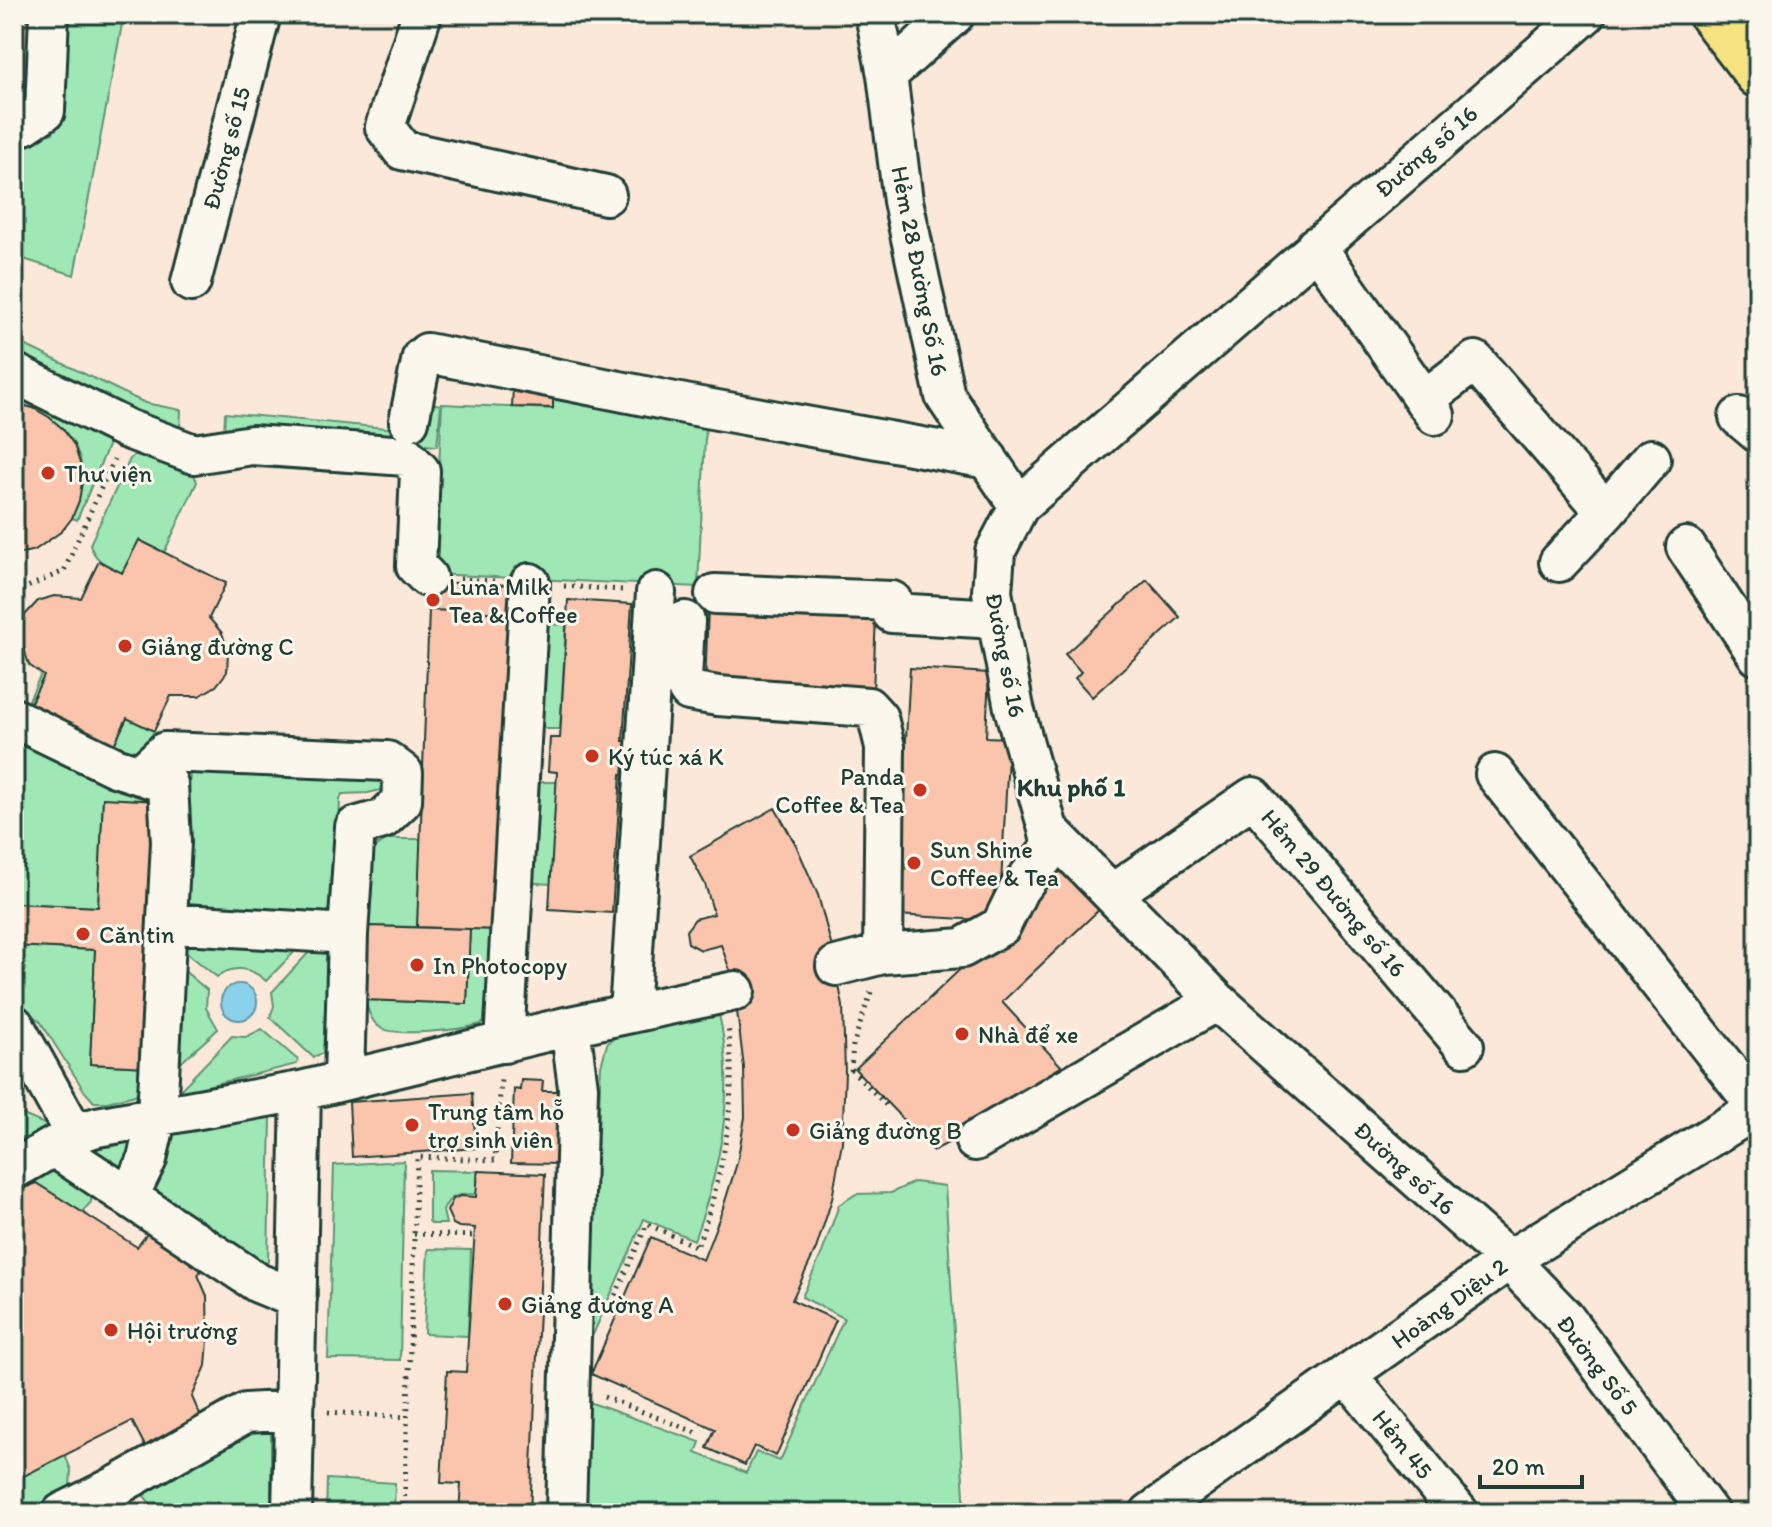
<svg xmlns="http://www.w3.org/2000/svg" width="1772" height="1527" font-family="Itim,sans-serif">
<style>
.green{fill:#9fe8b6;stroke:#5f9275;stroke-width:2}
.water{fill:#8ad1eb;stroke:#5f96a2;stroke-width:2}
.building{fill:#fac5ac;stroke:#1f3d34;stroke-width:2}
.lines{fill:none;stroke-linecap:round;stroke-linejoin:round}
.minor-casing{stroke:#1f3d34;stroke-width:44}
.major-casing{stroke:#1f3d34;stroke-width:50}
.path{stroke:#1f3d34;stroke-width:5;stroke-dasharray:2 6;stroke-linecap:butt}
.minor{stroke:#fbf7ec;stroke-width:38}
.major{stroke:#f6e281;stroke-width:44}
.poi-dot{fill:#c8321e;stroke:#fbf7ec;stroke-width:3}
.labels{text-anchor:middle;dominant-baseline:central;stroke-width:6;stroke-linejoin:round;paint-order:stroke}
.street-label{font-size:24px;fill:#1f3d34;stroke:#fbf7ec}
.poi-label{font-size:24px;fill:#1f3d34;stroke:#fbf7ec;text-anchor:start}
.neighbourhood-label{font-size:26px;font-weight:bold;fill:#1f3d34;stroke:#fbf7ec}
</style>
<rect width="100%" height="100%" fill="#fbe8d9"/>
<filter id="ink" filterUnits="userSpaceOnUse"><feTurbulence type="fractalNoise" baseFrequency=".0125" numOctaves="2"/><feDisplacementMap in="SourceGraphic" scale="16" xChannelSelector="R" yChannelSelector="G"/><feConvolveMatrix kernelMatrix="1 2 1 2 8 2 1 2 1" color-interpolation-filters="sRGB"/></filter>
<g filter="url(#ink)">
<path class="green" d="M67 14H124L74 275 14 256V144L53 133 64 107Z
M14 340 145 403 181 410 180 431 224 434 225 413 418 431 425 402 441 405 437 446 244 433 202 442 14 360Z
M554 384 622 397 621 413 706 417 698 587 434 574 442 404 553 409Z
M14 391 107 437 108 446 77 520 72 518C75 506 81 493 82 481 85 440 50 412 14 403Z
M138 451 192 470 197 482 164 553 139 540 122 573C107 565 94 561 90 544L130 459Z
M252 460 401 474 398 476 255 467 252 464Z
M548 624 566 625 560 729H546L536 721 541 628Z
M41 674 44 676 26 711 110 753 127 718 154 731 139 760 134 765 127 763 23 713Z
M14 732H27L151 801 103 799 98 907 14 903Z
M190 770 385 778 381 790 368 793 342 794 340 800 335 917 184 911Z
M542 782H557L551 884 536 883 529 879 534 787Z
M387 839H421L417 927 368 926 371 851Z
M470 929 499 930 496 1009C492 1014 488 1020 483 1023 465 1030 397 1037 381 1028 371 1022 368 1010 365 1000L467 1004Z
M184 939 306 940 266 981C252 968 234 964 217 977L186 952 182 945Z
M14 946 95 950 90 1064 147 1067 145 1081 135 1095 107 1102H94L85 1092 40 1021 14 1002Z
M311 950 328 951 323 1053 313 1057 270 1017 274 1006 272 992Z
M169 958 207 990 206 1008 218 1029 163 1079Z
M718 1010C737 1087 721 1168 694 1240L644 1219 588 1346 601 1066 607 1044 621 1032Z
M262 1029 298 1060 297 1064 182 1092 181 1089 232 1036 246 1037Z
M14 1111 49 1126 14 1145Z
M271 1116 268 1261 264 1268 144 1188 174 1133Z
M136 1137 126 1176 85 1145C104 1147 120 1149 136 1137Z
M404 1161 400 1360 328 1359 334 1165Z
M50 1164 91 1193V1202L82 1212 36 1183 21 1190 19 1180Z
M429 1170 477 1171V1194C460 1194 449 1194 443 1211L446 1224H432L429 1221Z
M914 1182 945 1186 965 1513H586L589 1402 700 1442 696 1453 746 1473 756 1452 780 1461 844 1318 802 1297 822 1253 839 1205 856 1194 891 1193Z
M428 1249 471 1250 468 1336 426 1334 424 1332Z
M252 1425 268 1427 271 1434V1513H158L144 1496 145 1487Z
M65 1455 71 1470 70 1486 65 1494 30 1509 14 1505V1471Z
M327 1479 395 1483 394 1513H326Z"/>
<path class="water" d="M221 1002a18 18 0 1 1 36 0a18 18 0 1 1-36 0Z"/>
<path class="building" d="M14 14H40L37 105 14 104Z
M513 385 553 387V408L512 407Z
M14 403 33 408 49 417 63 429 74 445 80 463 82 482 79 501 72 518 62 531 35 550 14 555Z
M139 540 226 583 209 618 222 633 228 651 227 672 216 686 199 696H171L154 731 127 718 110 753 26 712 44 676 29 665 22 642V628L25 615 38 601 54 596 81 598 99 561 122 573Z
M1147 580 1180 617 1092 697 1075 678 1081 672 1065 654Z
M429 582 513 585 512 613 428 610Z
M568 600 632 604 623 741H635L634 775 621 774 612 913 549 909 557 772 548 771 550 738H560Z
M708 606 876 612 873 694 705 688Z
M429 610 511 613 499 930 417 927Z
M910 668 989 673 986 737 1009 738 999 921 896 915Z
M103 798 159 801 147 1067 90 1064 95 950 14 946V903L98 907Z
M775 808 796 845 818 895 831 944 843 1006 845 1073 842 1142 832 1199 816 1249 792 1300 836 1320 776 1456 754 1446 745 1465 707 1448 715 1429 591 1374 651 1237 703 1260 722 1211 737 1163 745 1117 744 1068 733 979 721 945 701 950 688 943 686 931 695 919 714 914 705 884 690 856Z
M1063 860 1104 905 1002 1002 1062 1067 1038 1091 1016 1107 933 1151 855 1069 1031 902Z
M368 926 470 929 467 1004 365 1000Z
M521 1080 543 1081 542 1091H565L562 1164 511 1163 514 1089 520 1090Z
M472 1093 476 1148 352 1157 349 1102Z
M478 1171 545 1174 530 1513H459L461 1484 441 1483 447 1371 466 1372 475 1228 459 1227 453 1224 447 1211 453 1199 460 1196 476 1197Z
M36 1183 137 1247 153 1226 206 1262 198 1275 207 1296 208 1340 206 1366 192 1397 200 1415 145 1446 132 1421 24 1476 14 1471V1184L18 1191Z"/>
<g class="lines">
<g class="minor-casing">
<path id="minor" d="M422 14 385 127 402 150 606 195
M875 14 887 75 903 201 945 396 1019 506
M1586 14 1019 506 995 552 992 592 1014 708 1048 829 1217 1001 1509 1260 1564 1317 1709 1513
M887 75 955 14
M14 125H24L45 111 49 14
M1316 246 1435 415
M191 282 261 14
M14 373 127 429 194 454 252 445 406 456 420 471 416 566 427 577
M1424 400 1475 361 1606 512 1559 562
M1739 417 1758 433
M409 421 422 357 427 353 695 406 988 459
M1606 512 1651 459
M1686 547 1758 656
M715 594 892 601V613L997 619
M685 621 682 680 689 691 718 696 868 707 878 718 885 747 883 954 836 966
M14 718 115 767 168 784 171 842 157 1115 147 1159 129 1196
M140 775 165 752 387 761 403 773 402 801 383 819 355 827 348 934 344 1079
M1112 894 1253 797 1464 1046
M167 923 348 934
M883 954 962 948 1001 926 1019 889 1052 847 1048 829
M629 1013 656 592
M14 1025 74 1133
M504 1043 530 583
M975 1141 1217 1001
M55 1148 258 1283 297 1299
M14 1169C42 1155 67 1135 97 1127L301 1091 570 1026 735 991
M1348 1376 1459 1513
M62 1513 120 1484 246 1413 294 1410
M292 1513 301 1091
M566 1513 578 1087 570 1026
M1150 1513 1509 1260 1758 1108 1495 774"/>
</g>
<g class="major-casing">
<path id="major" d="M1711 14 1758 75"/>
</g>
<path class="path" d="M460 579 494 581
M564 586 622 590
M14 593 64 571 114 459
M871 992 853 1045 851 1069 884 1103 888 1107 890 1105
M18 993 21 946
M414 1234 474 1236
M609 1310 647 1224 697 1247C723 1176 738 1102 728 1026
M604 1397 700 1434
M328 1412 407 1417
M404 1513 417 1157 495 1160 501 1080"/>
<use href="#minor" class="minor"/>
<use href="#major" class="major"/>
</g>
</g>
<g class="poi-dot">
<circle cx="48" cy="473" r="8"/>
<circle cx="433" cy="600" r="8"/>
<circle cx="125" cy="646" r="8"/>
<circle cx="592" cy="756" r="8"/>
<circle cx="920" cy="790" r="8"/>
<circle cx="914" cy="863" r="8"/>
<circle cx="83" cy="934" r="8"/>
<circle cx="417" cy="965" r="8"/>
<circle cx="962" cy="1034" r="8"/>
<circle cx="412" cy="1125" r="8"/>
<circle cx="793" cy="1130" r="8"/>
<circle cx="505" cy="1304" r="8"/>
<circle cx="111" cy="1330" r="8"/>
</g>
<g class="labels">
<g class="street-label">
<text transform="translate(226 148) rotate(-75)">Đường số 15</text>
<text transform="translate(1426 151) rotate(-41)">Đường số 16</text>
<text transform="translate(920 271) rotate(79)">Hẻm 28 Đường Số 16</text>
<text transform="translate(1006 655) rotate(79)">Đường số 16</text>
<text transform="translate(1334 893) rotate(50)">Hẻm 29 Đường số 16</text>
<text transform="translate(1405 1168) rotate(42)">Đường số 16</text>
<text transform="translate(1449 1303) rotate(-36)">Hoàng Diệu 2</text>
<text transform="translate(1598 1365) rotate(53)">Đường Số 5</text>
<text transform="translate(1403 1444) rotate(51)">Hẻm 45</text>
</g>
<g class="poi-label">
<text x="64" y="473">Thư viện</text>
<text x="449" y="586">Luna Milk<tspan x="449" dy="28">Tea &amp; Coffee</tspan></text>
<text x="141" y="646">Giảng đường C</text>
<text x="608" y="756">Ký túc xá K</text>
<text x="904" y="776" text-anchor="end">Panda<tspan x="904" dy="28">Coffee &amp; Tea</tspan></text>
<text x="930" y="849">Sun Shine<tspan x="930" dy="28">Coffee &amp; Tea</tspan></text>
<text x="99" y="934">Căn tin</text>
<text x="433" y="965">In Photocopy</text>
<text x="978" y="1034">Nhà để xe</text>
<text x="428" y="1111">Trung tâm hỗ<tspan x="428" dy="28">trợ sinh viên</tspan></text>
<text x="809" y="1130">Giảng đường B</text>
<text x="521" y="1304">Giảng đường A</text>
<text x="127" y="1330">Hội trường</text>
</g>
<g class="neighbourhood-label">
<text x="1071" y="787">Khu phố 1</text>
</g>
</g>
<rect width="1772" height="1527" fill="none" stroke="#fbf7ec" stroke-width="48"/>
<rect x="24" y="24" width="1724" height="1479" fill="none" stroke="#1f3d34" stroke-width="3" filter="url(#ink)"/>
<path d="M1480 1475v12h102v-12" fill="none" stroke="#1f3d34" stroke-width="4"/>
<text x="1492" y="1475" font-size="24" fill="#1f3d34" stroke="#fbf7ec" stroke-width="6" paint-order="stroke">20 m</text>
</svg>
